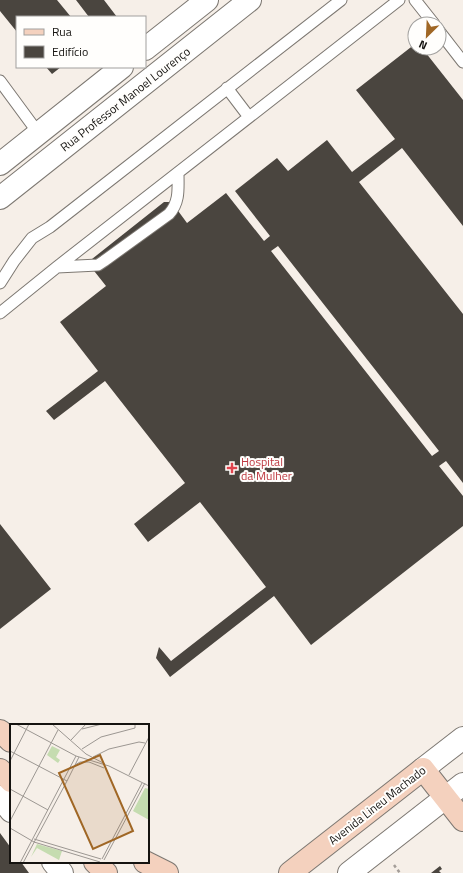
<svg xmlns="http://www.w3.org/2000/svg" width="463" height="873" font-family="'Titillium Web',sans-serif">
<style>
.building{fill:#4a453f;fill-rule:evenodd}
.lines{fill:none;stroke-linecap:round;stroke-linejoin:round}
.service-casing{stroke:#7d7872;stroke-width:13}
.minor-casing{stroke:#7d7872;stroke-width:24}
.tertiary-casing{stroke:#7d7872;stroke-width:24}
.secondary-casing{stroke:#7d7872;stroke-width:24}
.path{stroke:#a39d98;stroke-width:2.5;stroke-dasharray:3 3;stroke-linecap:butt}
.service{stroke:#fff;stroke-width:11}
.minor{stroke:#fff;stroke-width:22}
.tertiary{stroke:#fff;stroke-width:22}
.secondary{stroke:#f4d1be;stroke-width:22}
.health-dot{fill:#e0444e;stroke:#fffefc;stroke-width:1.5}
.labels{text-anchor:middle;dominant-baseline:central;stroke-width:4;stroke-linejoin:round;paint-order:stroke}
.street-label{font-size:12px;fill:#151310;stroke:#fffefc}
.health-label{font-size:12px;fill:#be3a42;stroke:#fffefc;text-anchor:start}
.inset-road{fill:none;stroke:#9c9792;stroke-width:1}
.view{fill:#a06725;fill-opacity:0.15;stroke:#a06725;stroke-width:2}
.inset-edge{fill:none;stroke:#151310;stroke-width:2}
</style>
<rect width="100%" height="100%" fill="#f6efe8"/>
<path class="building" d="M0 0H57L71 17H17V32L0 11Z
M76 0H104L117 17H89Z
M415 44V48H422L463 100V226L402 148 359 182 463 314V483L446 461 439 466 463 496V526L311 645 274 596 170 677 156 658 159 647 171 661 266 587 200 502 148 542 134 524 185 483 105 381 54 420 46 411 98 371 60 322 106 286 91 267 92 259 164 202H169L173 204 187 223 226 193 264 241 270 236 235 191 277 158 288 171 327 140 352 172 395 139 356 90ZM278 246 439 451 432 456 271 251Z
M46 67H61L52 74Z
M0 524 51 589 0 629Z
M0 833 11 848V862H21L29 873H0Z
M440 866 442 869 439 871 441 873H431Z"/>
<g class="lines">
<g class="service-casing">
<path id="service" d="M415 0 434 24
M439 31 463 62
M0 81 39 134
M227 88 249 117
M57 267 98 265 104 261 169 214C180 202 178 188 178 173
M0 283 14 261 32 238 50 227 341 0
M0 313 57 267 399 0"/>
</g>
<g class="minor-casing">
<path id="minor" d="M145 49 207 0
M0 164 122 67
M0 198 250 0
M0 797 11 811
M53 862 62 873"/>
</g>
<g class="tertiary-casing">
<path id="tertiary" d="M423 769 463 738
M349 873 463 784"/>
</g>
<g class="secondary-casing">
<path id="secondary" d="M0 731 11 741
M0 770 11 781
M95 862 106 873
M145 862 167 873
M290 873 423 769 463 820"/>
</g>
<path class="path" d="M394 865 400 873"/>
<use href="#service" class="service"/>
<use href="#minor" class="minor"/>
<use href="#tertiary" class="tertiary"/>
<use href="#secondary" class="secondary"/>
</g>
<path class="health-dot" d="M230 462h4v4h4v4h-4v4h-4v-4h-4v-4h4z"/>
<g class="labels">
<g class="street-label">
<text transform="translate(125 99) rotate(-38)">Rua Professor Manoel Lourenço</text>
<text transform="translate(377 805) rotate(-38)">Avenida Lineu Machado</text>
</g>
<g class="health-label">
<text x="241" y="461">Hospital<tspan x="241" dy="14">da Mulher</tspan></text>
</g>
</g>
<g transform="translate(10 724)">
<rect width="139" height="139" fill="#f6efe8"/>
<path d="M42 22 50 26 46 33 50 36 48 39 37 31ZM135 64 139 65V96L123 87ZM27 120 52 127 49 136 27 124 21 133Z" fill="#c5dcb0"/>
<path class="inset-road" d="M6 0 66 32 99 42 139 62M42 0 76 30 95 40M72 5 92 0M61 16 76 0M72 25 91 13 125 4V0M0 27 57 57 69 33M83 33 99 25 129 18 135 19M0 37 19 0M65 41 70 38H79L94 44M119 51 139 13M0 65 38 86M0 97 48 6M0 104 24 118 90 138M24 115 91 135M92 135 132 59M94 136 135 59M10 139 66 32M13 139 57 57"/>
<path class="view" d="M90 31 123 107 83 125 49 49Z"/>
<rect width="139" height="139" class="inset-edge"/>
</g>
<rect x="16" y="16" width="130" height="52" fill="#fffefc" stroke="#a1a09e"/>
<rect x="24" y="29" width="20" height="6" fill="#f4d1be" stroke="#a1a09e"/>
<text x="52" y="36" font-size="12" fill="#151310">Rua</text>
<rect x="24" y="46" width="20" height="12" fill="#4a453f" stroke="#a1a09e"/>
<text x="52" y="56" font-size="12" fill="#151310">Edifício</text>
<g transform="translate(427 36) rotate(204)"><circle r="19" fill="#fffefc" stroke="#a1a09e"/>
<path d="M0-3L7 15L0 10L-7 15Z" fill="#a06725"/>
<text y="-6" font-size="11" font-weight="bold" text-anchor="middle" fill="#151310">N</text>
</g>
</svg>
